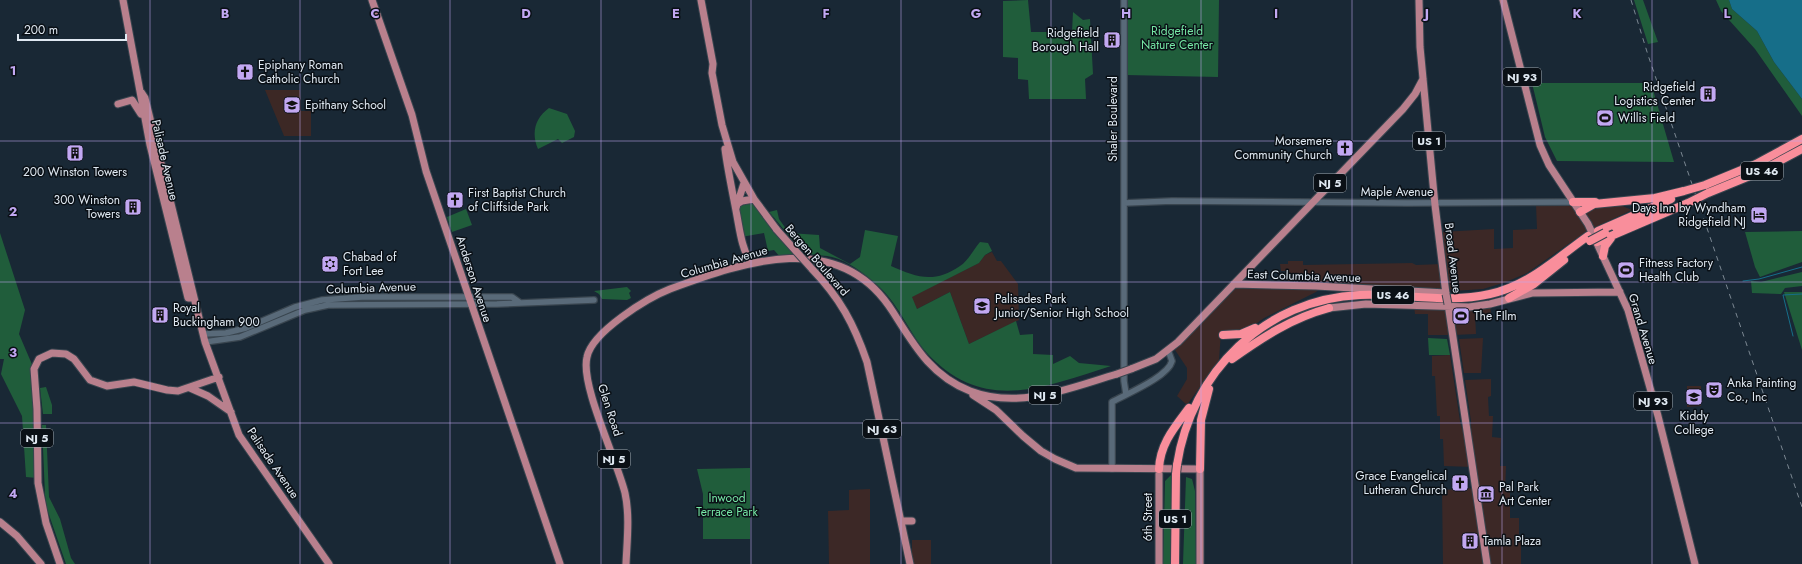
<svg xmlns="http://www.w3.org/2000/svg" width="1802" height="564" font-family="Jost,sans-serif">
<style>
.commercial{fill:#3c2826}
.education{fill:#3c2825}
.green{fill:#205d3b}
.water{fill:#166e89}
.lines{fill:none;stroke-linecap:round;stroke-linejoin:round}
.stream{stroke:#166e89;stroke-width:1}
.minor-casing{stroke:#39454f;stroke-width:8}
.major-casing{stroke:#39454f;stroke-width:9}
.highway-casing{stroke:#39454f;stroke-width:10}
.minor{stroke:#596a79;stroke-width:5.5}
.major{stroke:#b9808d;stroke-width:7}
.highway{stroke:#f98e9b;stroke-width:8}
.rail{stroke:#7c8893;stroke-width:1;stroke-dasharray:5 5;stroke-linecap:butt}
.major-bridge-casing{stroke:#39454f;stroke-width:9;stroke-linecap:butt}
.highway-bridge-casing{stroke:#39454f;stroke-width:10;stroke-linecap:butt}
.major-bridge{stroke:#b9808d;stroke-width:7}
.highway-bridge{stroke:#f98e9b;stroke-width:8}
.grid{fill:none;stroke:#c2a8f2;stroke-width:1;stroke-opacity:0.55}
.labels{text-anchor:middle;dominant-baseline:central;stroke-width:3;stroke-linejoin:round;paint-order:stroke}
.shield{fill:#0a1016;stroke:#a0a8b0;stroke-width:1}
.shield-label{font-size:11px;font-weight:bold;fill:#e0e9f2}
.park-label{font-size:12px;fill:#76e7a5;stroke:#0a1016}
.poi-label{font-size:12px;fill:#e0e9f2;stroke:#0a1016;text-anchor:start}
.street-label{font-size:12px;fill:#e0e9f2;stroke:#0a1016}
.grid-label{font-size:13px;text-anchor:middle;font-weight:bold;fill:#c2a8f2;stroke:#0a1016;stroke-width:3;stroke-linejoin:round;paint-order:stroke}
</style>
<rect width="100%" height="100%" fill="#192835"/>
<path class="commercial" d="M1617 204 1632 210 1587 231 1527 273 1506 282 1483 289 1454 291 1450 289 1442 232 1494 229V249L1513 248V230L1537 229 1536 205H1571L1577 215 1591 206Z
M1288 261H1303V265L1412 263 1416 265 1442 264 1446 293 1288 285 1287 271H1281L1280 264H1288Z
M1236 285 1264 288 1320 289 1316 292 1264 318 1246 331 1221 332 1219 360 1187 405 1177 396 1187 379V368L1175 350Z
M1490 304 1491 314H1475L1476 334 1453 335H1428V314H1415L1414 306Z
M1483 338 1481 373H1464L1459 339Z
M1450 355 1460 421 1472 465 1471 421 1465 380 1491 379V396L1488 397 1489 416H1493L1492 437 1501 438 1500 466H1506L1505 491H1510V518H1519V537H1521V564H1443L1442 490 1475 488 1473 467 1444 466 1443 439H1440V416H1437L1435 376H1432V356Z
M870 489V564H829L828 511 849 510V490Z
M912 540H931V564H912Z"/>
<path class="education" d="M265 90H300L301 111H311V136H284Z
M992 252 997 261H1001L1018 284 1019 320 969 344 950 292 917 309 911 297 979 263 985 255Z
M1687 386H1701V406L1687 407Z"/>
<path class="green" d="M1028 0 1031 32H1072L1073 12 1083 20 1090 19 1093 74 1085 79 1086 99H1029L1028 80 1018 79V58L1003 57V1Z
M1127 0H1219L1218 77 1126 75Z
M1634 0H1643L1658 42 1648 44Z
M1716 0H1729L1732 9 1757 31 1774 62 1802 99V116L1755 49 1721 11Z
M1532 83H1651L1674 162 1557 161 1545 137Z
M549 108 567 114 575 131 574 137 562 143 558 139 538 149C531 133 535 118 549 108Z
M754 199 802 258H781L774 250 768 251 764 233 741 237 737 204Z
M466 209 472 225 452 232 447 217Z
M777 210 779 219 789 233 819 235 820 248 850 264 860 257 865 230 898 236 891 266C916 277 934 284 960 266 968 261 974 249 980 242L988 243 992 251 985 255 979 263 912 297 917 309 950 292 969 344 1016 321 1020 335 1033 334V354L1053 355V364L1070 356 1079 363 1111 366C1044 387 983 415 926 352 908 331 898 302 876 284 864 273 848 261 832 257 824 255 813 256 805 252 799 250 776 219 769 212Z
M1802 231V262L1760 277 1755 267 1745 232Z
M0 233 25 310 19 334 34 369 37 478 26 477 22 416 1 374 4 359H0Z
M1802 272V286L1785 288 1781 294 1752 293 1751 281 1761 282Z
M627 287 631 291 629 293 631 298 627 300 602 299 599 294 594 291Z
M1784 292H1802V350Z
M1428 338 1447 339 1450 355H1429Z
M46 387 52 405V414H43L40 388Z
M42 425H46L49 497 60 519 71 558 75 564H66L47 509 45 495Z
M750 468V539H703V494L697 469Z
M1172 474 1171 564H1163L1165 481Z
M1186 477 1192 479 1195 491 1196 564H1183Z"/>
<path class="water" d="M1729 0H1802V99L1774 62 1757 31 1732 9Z"/>
<g class="lines">
<path class="stream" d="M1743 281 1759 279 1802 267
M1793 336 1783 295 1802 294"/>
<g class="minor-casing">
<path id="minor" d="M1124 0V381L1126 394
M1124 203 1172 201 1407 203 1573 202
M203 334 226 333 246 328 295 307 322 300 362 297H512L519 302
M205 342 240 337 305 310 328 305 497 304 594 300
M1112 469V402C1126 394 1168 377 1172 361L1168 350"/>
</g>
<g class="major-casing">
<path id="major" d="M123 0 150 145 188 298H193
M372 0 412 115 426 171 560 564
M701 0 713 64 712 73 722 125 733 162 754 199 777 230
M1419 0 1420 47 1435 205 1446 294
M1503 0 1540 145 1549 165 1588 224 1628 310 1658 416 1695 564
M141 92 145 98 205 342 239 435 329 564
M118 104 132 100 141 114
M725 149C728 172 733 194 737 216 740 232 742 249 751 263
M737 204 742 201 754 199
M736 208 744 183
M812 269C840 298 854 324 867 362L910 564
M1234 284 1316 286 1446 293
M1448 304 1487 564
M1329 308 1366 304 1469 307 1490 304 1532 293 1620 292
M1131 369 1156 359 1178 342 1403 109 1415 94 1423 79
M190 388 208 396 231 412
M973 395 996 410 1023 436 1041 451 1055 459 1076 468 1200 469V564
M1159 469V564
M901 521H912
M0 522 17 536 41 564
M60 564 46 523 38 483 37 409 34 369 39 359 52 353 66 354 74 359 90 380 107 386 134 382 167 390 178 391 219 377
M626 564C627 541 630 516 625 493 617 460 580 385 587 357 592 332 647 298 670 289 744 262 840 227 893 312 914 345 931 376 970 391 1020 410 1069 388 1117 374"/>
</g>
<g class="highway-casing">
<path id="highway" d="M1705 185 1756 164 1802 139
M1708 193 1757 173 1802 149
M1573 202H1595
M1580 212 1594 204 1655 198 1684 191
M1616 228 1661 209
M1598 231 1671 199
M1597 242 1688 203
M1603 256 1605 246 1611 238
M1509 298 1534 284 1564 260
M1223 335 1241 334 1255 328
M1232 359C1263 337 1292 318 1329 308
M1177 465C1191 372 1265 299 1360 295 1403 293 1448 304 1490 294 1528 286 1557 258 1588 236
M1159 469C1160 444 1174 428 1189 408
M1200 469 1201 420 1209 389
M1175 564 1176 474"/>
</g>
<use href="#minor" class="minor"/>
<use href="#major" class="major"/>
<use href="#highway" class="highway"/>
<path class="rail" d="M1631 0 1648 55 1802 507"/>
<g class="major-bridge-casing">
<path id="major-bridge" d="M777 230 812 269
M1446 294 1448 304
M1117 374 1131 369"/>
</g>
<g class="highway-bridge-casing">
<path id="highway-bridge" d="M1684 191 1705 185
M1688 203 1708 193
M1590 241 1605 233
M1176 474 1177 465"/>
</g>
<use href="#major-bridge" class="major-bridge"/>
<use href="#highway-bridge" class="highway-bridge"/>
</g>
<path class="grid" d="M150 0V564M300 0V564M450 0V564M601 0V564M751 0V564M901 0V564M1051 0V564M1201 0V564M1352 0V564M1502 0V564M1652 0V564M0 141H1802M0 282H1802M0 423H1802"/>
<defs>
<g id="building-square" transform="scale(0.9)"><rect x="-9" y="-9" width="18" height="18" rx="4" fill="#c2a8f2" stroke="#0a1016"/><path d="M-4-6H4V6H1V3H-1V6H-4ZM-2.5-4.3h1.7v1.8h-1.7ZM.8-4.3h1.7v1.8H.8ZM-2.5-1h1.7V.8h-1.7ZM.8-1h1.7V.8H.8Z" fill="#111"/></g>
<g id="church-square" transform="scale(0.9)"><rect x="-9" y="-9" width="18" height="18" rx="4" fill="#c2a8f2" stroke="#0a1016"/><path d="M-1.2-6h2.4v3.5h3.3v2.4h-3.3V6h-2.4V-.1h-3.3v-2.4h3.3Z" fill="#111"/></g>
<g id="school-square" transform="scale(0.9)"><rect x="-9" y="-9" width="18" height="18" rx="4" fill="#c2a8f2" stroke="#0a1016"/><path d="M0-5L7-2L0 1L-7-2ZM-4 1L0 2.5L4 1V4Q0 6-4 4Z" fill="#111"/></g>
<g id="stadium-square" transform="scale(0.9)"><rect x="-9" y="-9" width="18" height="18" rx="4" fill="#c2a8f2" stroke="#0a1016"/><path d="M0-5a6.5 5 0 1 0 0 10a6.5 5 0 1 0 0-10ZM-3.5-1.8h7v3.6h-7Z" fill="#111"/></g>
<g id="hotel-square" transform="scale(0.9)"><rect x="-9" y="-9" width="18" height="18" rx="4" fill="#c2a8f2" stroke="#0a1016"/><path d="M-6-4.5h1.5V1H6V5H4.5V3h-9V5H-6ZM-4 0a1.8 1.8 0 1 1 3.6 0ZM.5 0V-2.5h3Q6-2.5 6 0Z" fill="#111"/></g>
<g id="synagogue-square" transform="scale(0.9)"><rect x="-9" y="-9" width="18" height="18" rx="4" fill="#c2a8f2" stroke="#0a1016"/><path d="M0-6.5L5.6 3.2H-5.6ZM0 6.5L5.6-3.2H-5.6Z" fill="#111"/></g>
<g id="theatre-square" transform="scale(0.9)"><rect x="-9" y="-9" width="18" height="18" rx="4" fill="#c2a8f2" stroke="#0a1016"/><path d="M-5-5.5Q0-4 5-5.5V0Q5 5 0 6Q-5 5-5 0ZM-3.3-2.5H-1v1.5H-3.3ZM1-2.5H3.3v1.5H1ZM-2.8 1Q0 5.5 2.8 1Z" fill="#111"/></g>
<g id="museum-square" transform="scale(0.9)"><rect x="-9" y="-9" width="18" height="18" rx="4" fill="#c2a8f2" stroke="#0a1016"/><path d="M0-6L6-3V-2H-6V-3ZM-5-1h2V3h-2ZM-1-1h2V3h-2ZM3-1h2V3H3ZM-6 4H6V6H-6Z" fill="#111"/></g>
</defs>
<g fill-rule="evenodd">
<use href="#building-square" x="1112" y="40"/>
<use href="#church-square" x="245" y="72"/>
<use href="#building-square" x="1708" y="94"/>
<use href="#school-square" x="292" y="105"/>
<use href="#stadium-square" x="1605" y="118"/>
<use href="#church-square" x="1345" y="148"/>
<use href="#building-square" x="75" y="153"/>
<use href="#church-square" x="455" y="200"/>
<use href="#building-square" x="133" y="207"/>
<use href="#hotel-square" x="1759" y="215"/>
<use href="#synagogue-square" x="330" y="264"/>
<use href="#stadium-square" x="1626" y="270"/>
<use href="#school-square" x="982" y="306"/>
<use href="#building-square" x="160" y="315"/>
<use href="#stadium-square" x="1461" y="316"/>
<use href="#theatre-square" x="1714" y="390"/>
<use href="#school-square" x="1694" y="397"/>
<use href="#church-square" x="1460" y="483"/>
<use href="#museum-square" x="1486" y="494"/>
<use href="#building-square" x="1470" y="541"/>
</g>
<g class="labels">
<g class="shield">
<rect x="1503" y="68" width="38" height="18" rx="3"/>
<rect x="1413" y="132" width="32" height="18" rx="3"/>
<rect x="1741" y="162" width="42" height="18" rx="3"/>
<rect x="1314" y="174" width="32" height="18" rx="3"/>
<rect x="1372" y="286" width="42" height="18" rx="3"/>
<rect x="1029" y="386" width="32" height="18" rx="3"/>
<rect x="1634" y="392" width="38" height="18" rx="3"/>
<rect x="863" y="420" width="38" height="18" rx="3"/>
<rect x="21" y="429" width="32" height="18" rx="3"/>
<rect x="598" y="450" width="32" height="18" rx="3"/>
<rect x="1159" y="510" width="32" height="18" rx="3"/>
</g>
<g class="shield-label">
<text x="1522" y="77">NJ 93</text>
<text x="1429" y="141">US 1</text>
<text x="1762" y="171">US 46</text>
<text x="1330" y="183">NJ 5</text>
<text x="1393" y="295">US 46</text>
<text x="1045" y="395">NJ 5</text>
<text x="1653" y="401">NJ 93</text>
<text x="882" y="429">NJ 63</text>
<text x="37" y="438">NJ 5</text>
<text x="614" y="459">NJ 5</text>
<text x="1175" y="519">US 1</text>
</g>
<g class="park-label">
<text x="1177" y="31">Ridgefield<tspan x="1177" dy="14">Nature Center</tspan></text>
<text x="727" y="498">Inwood<tspan x="727" dy="14">Terrace Park</tspan></text>
</g>
<g class="poi-label">
<text x="1099" y="33" text-anchor="end">Ridgefield<tspan x="1099" dy="14">Borough Hall</tspan></text>
<text x="258" y="65">Epiphany Roman<tspan x="258" dy="14">Catholic Church</tspan></text>
<text x="1695" y="87" text-anchor="end">Ridgefield<tspan x="1695" dy="14">Logistics Center</tspan></text>
<text x="305" y="105">Epithany School</text>
<text x="1618" y="118">Willis Field</text>
<text x="1332" y="141" text-anchor="end">Morsemere<tspan x="1332" dy="14">Community Church</tspan></text>
<text x="75" y="172" text-anchor="middle">200 Winston Towers</text>
<text x="468" y="193">First Baptist Church<tspan x="468" dy="14">of Cliffside Park</tspan></text>
<text x="120" y="200" text-anchor="end">300 Winston<tspan x="120" dy="14">Towers</tspan></text>
<text x="1746" y="208" text-anchor="end">Days Inn by Wyndham<tspan x="1746" dy="14">Ridgefield NJ</tspan></text>
<text x="343" y="257">Chabad of<tspan x="343" dy="14">Fort Lee</tspan></text>
<text x="1639" y="263">Fitness Factory<tspan x="1639" dy="14">Health Club</tspan></text>
<text x="995" y="299">Palisades Park<tspan x="995" dy="14">Junior/Senior High School</tspan></text>
<text x="173" y="308">Royal<tspan x="173" dy="14">Buckingham 900</tspan></text>
<text x="1474" y="316">The FIlm</text>
<text x="1727" y="383">Anka Painting<tspan x="1727" dy="14">Co., Inc</tspan></text>
<text x="1694" y="416" text-anchor="middle">Kiddy<tspan x="1694" dy="14">College</tspan></text>
<text x="1447" y="476" text-anchor="end">Grace Evangelical<tspan x="1447" dy="14">Lutheran Church</tspan></text>
<text x="1499" y="487">Pal Park<tspan x="1499" dy="14">Art Center</tspan></text>
<text x="1483" y="541">Tamla Plaza</text>
</g>
<g class="street-label">
<text transform="translate(1113 119) rotate(-90)">Shaler Boulevard</text>
<text transform="translate(165 160) rotate(77)">Palisade Avenue</text>
<text x="1397" y="192">Maple Avenue</text>
<text transform="translate(1453 258) rotate(83)">Broad Avenue</text>
<text transform="translate(817 260) rotate(49)">Bergen Boulevard</text>
<text transform="translate(724 262) rotate(-16)">Columbia Avenue</text>
<text transform="translate(1304 276) rotate(2)">East Columbia Avenue</text>
<text transform="translate(474 279) rotate(72)">Anderson Avenue</text>
<text transform="translate(371 288) rotate(-2)">Columbia Avenue</text>
<text transform="translate(1643 329) rotate(73)">Grand Avenue</text>
<text transform="translate(610 410) rotate(72)">Glen Road</text>
<text transform="translate(273 463) rotate(56)">Palisade Avenue</text>
<text transform="translate(1148 517) rotate(-90)">6th Street</text>
</g>
</g>
<g class="grid-label">
<text x="225" y="18">B</text>
<text x="375" y="18">C</text>
<text x="526" y="18">D</text>
<text x="676" y="18">E</text>
<text x="826" y="18">F</text>
<text x="976" y="18">G</text>
<text x="1126" y="18">H</text>
<text x="1276" y="18">I</text>
<text x="1427" y="18">J</text>
<text x="1577" y="18">K</text>
<text x="1727" y="18">L</text>
<text x="13" y="75">1</text>
<text x="13" y="216">2</text>
<text x="13" y="357">3</text>
<text x="13" y="498">4</text>
</g>
<path d="M18 34v6h108v-6" fill="none" stroke="#e0e9f2" stroke-width="2"/>
<text x="24" y="34" font-size="12" fill="#e0e9f2" stroke="#0a1016" stroke-width="3" paint-order="stroke">200 m</text>
</svg>
